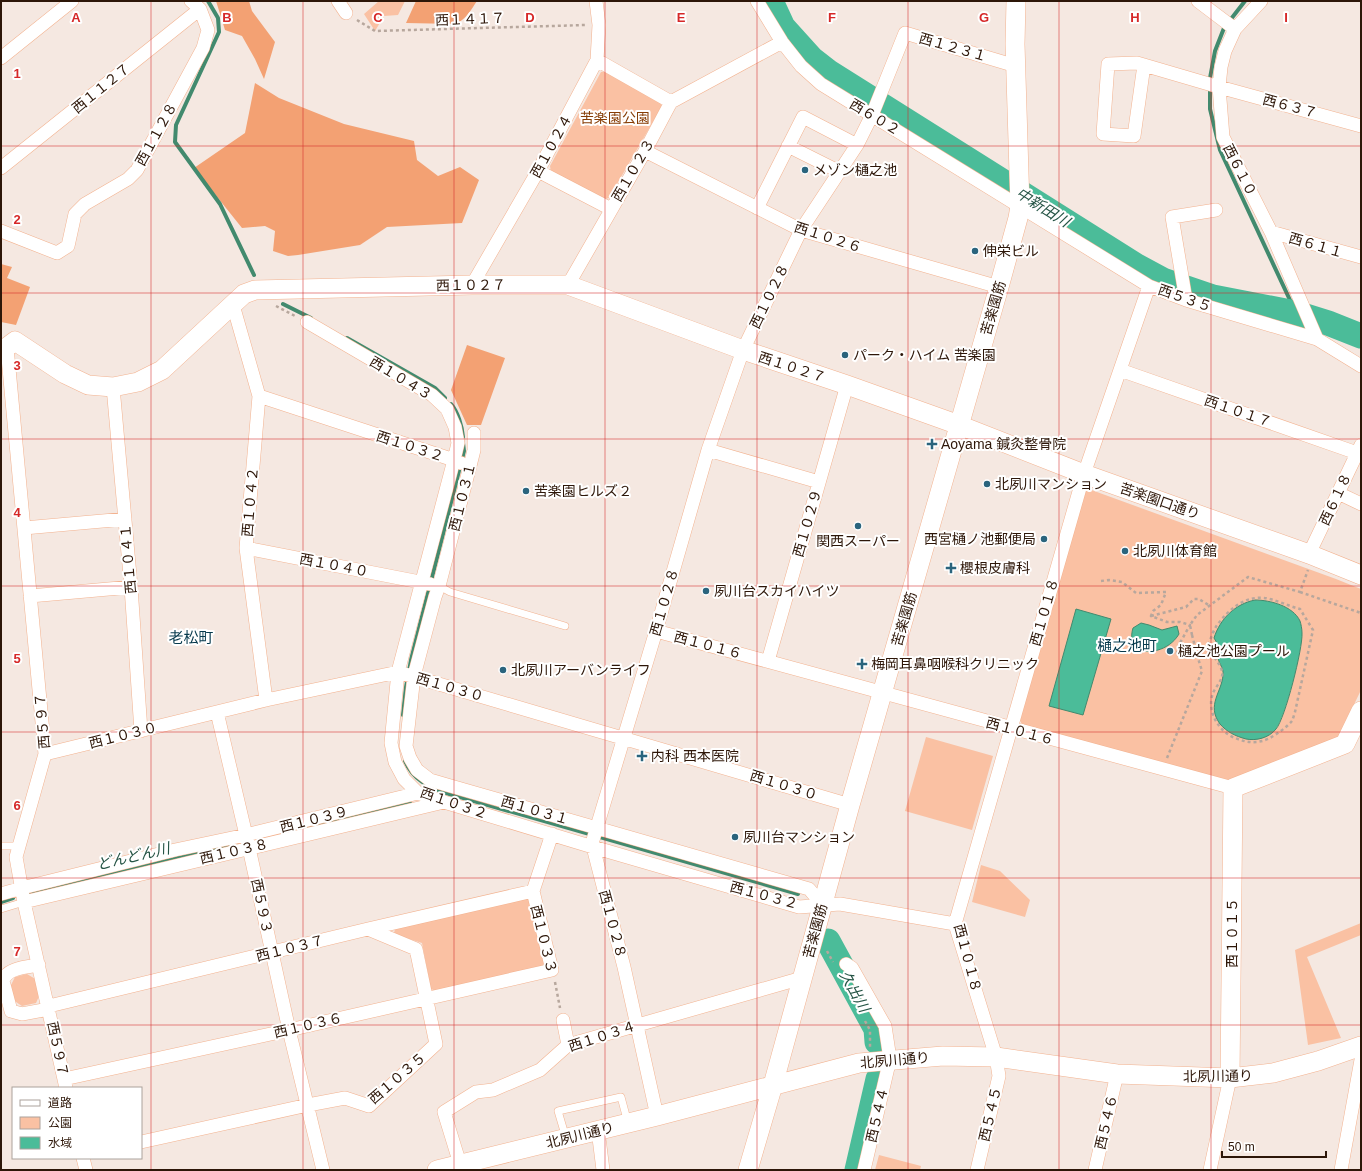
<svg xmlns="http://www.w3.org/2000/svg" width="1362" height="1171" font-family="Helvetica,'Noto Sans JP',sans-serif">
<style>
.green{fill:#fac1a3}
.forest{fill:#f3a173}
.water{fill:#4bbc99;stroke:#428a6e}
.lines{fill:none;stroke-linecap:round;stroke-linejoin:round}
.stream{stroke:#428a6e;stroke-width:4}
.river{stroke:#4bbc99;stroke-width:25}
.lane-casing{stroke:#f3b28f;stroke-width:8}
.street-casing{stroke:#f3b28f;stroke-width:14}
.secondary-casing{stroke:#f3b28f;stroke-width:20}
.path{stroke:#b7a79d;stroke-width:2.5;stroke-dasharray:3 3;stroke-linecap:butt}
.lane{stroke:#fff;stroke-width:7}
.street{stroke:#fff;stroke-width:13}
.secondary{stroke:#fff;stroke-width:19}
.path-bridge{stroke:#b7a79d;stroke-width:2.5;stroke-dasharray:3 3;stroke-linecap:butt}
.grid{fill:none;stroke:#d62828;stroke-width:1;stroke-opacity:0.55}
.poi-dot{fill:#2a647d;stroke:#fff;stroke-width:1.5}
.labels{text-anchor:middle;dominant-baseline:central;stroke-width:4;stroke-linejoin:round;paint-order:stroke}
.street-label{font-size:14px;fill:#2d1608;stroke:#fff}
.park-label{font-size:14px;fill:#863d05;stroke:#fff}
.poi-label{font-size:14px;fill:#2d1608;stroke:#fff;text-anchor:start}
.water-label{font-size:15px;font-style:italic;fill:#255445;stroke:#fff}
.neighbourhood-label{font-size:15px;fill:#06394c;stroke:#fff}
.grid-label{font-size:13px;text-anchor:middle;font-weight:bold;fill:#d62828;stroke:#fff;stroke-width:4;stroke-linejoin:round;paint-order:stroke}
</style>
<rect width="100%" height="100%" fill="#f5e8e1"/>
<path class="green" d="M379 1H405L398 15 384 16 375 31 364 14Z
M607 71 659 99 662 106 609 198 602 200 551 172 550 166 601 72Z
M1086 488 1336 579 1361 589V690L1337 740 1229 781 1022 725 1020 720Z
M926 737 993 756 972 830 905 811Z
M981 865 1000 871 1030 900 1025 917 972 902Z
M527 896 532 901 546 964 540 969 438 992 431 989 422 943 394 934 395 928Z
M1361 923V935L1307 957 1341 1038 1308 1045 1295 950Z
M27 974 37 980 40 994 36 1003 22 1006 13 1000 10 987 15 977Z
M879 1155 921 1166 920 1170H875Z"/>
<path class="forest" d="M216 1H249L252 11 275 42 264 79 255 59 242 36 225 30Z
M416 1H477C471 10 466 19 456 24L406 23Z
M255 83 279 98 344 124 414 141 417 160 438 176 460 167 479 180 462 223 387 227 360 245 298 255 288 256 273 251 275 231 265 226 242 228 194 168 245 133Z
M1 264 12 267 7 278 30 287 16 325 1 322Z
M467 345 505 358 481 425H467L451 390Z"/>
<path class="water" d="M1255 600C1270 600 1293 606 1300 621 1301 624 1302 629 1302 633 1303 648 1285 719 1276 729 1269 738 1256 741 1246 739 1235 736 1227 732 1220 724 1206 705 1222 692 1223 675 1224 668 1219 664 1218 658 1217 649 1220 647 1214 638 1220 619 1235 604 1255 600Z
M1076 609 1111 619 1083 715 1049 706Z
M1141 623 1149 625 1162 630 1177 626 1179 634C1165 658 1124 658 1133 628Z"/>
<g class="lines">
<path class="stream" d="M208 1 218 18 219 32 176 125 175 142 220 204 254 275
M1245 1 1224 28 1215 51 1210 78V109L1220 150 1296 313
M283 304 311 318
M347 338 435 388 445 398
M451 404C458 412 462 426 463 437
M403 715 406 687 411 660 464 451 463 443
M405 761C413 780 428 786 446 793L798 894
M255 840 410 803
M30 893 242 843
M1 902 13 898"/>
<path class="river" d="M771 1 783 27 811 58 829 72 1137 266 1163 280 1213 297 1296 313 1328 323 1361 336
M828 941 876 1029 877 1042
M857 1170 878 1079"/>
<g class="lane-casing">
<path id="lane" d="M439 586 450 592 565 626
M1 846H19
M1 909 24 902
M566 1138 558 1111 621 1097 628 1123"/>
</g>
<g class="street-casing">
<path id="street" d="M338 1 346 13
M596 1 599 25 597 60
M757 1 782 42 801 66 821 84 1149 286 1186 300 1317 339 1361 366
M1198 1 1235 29
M1261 1 1235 29 1225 51 1221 67 1219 87 1223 137 1271 232 1317 339
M1 58 72 1
M1144 65 1134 136 1103 134 1108 64 1137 63 1219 87 1361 126
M788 146 840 172
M645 151 801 230 999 287
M1 168 200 9
M538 171 611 209
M757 208 803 117 857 145
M1 231 57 253 68 246 75 214 85 204 128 179 137 170 203 48 208 30 200 9 191 1
M1271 232 1361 257
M472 285 538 171 597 60 671 102
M568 285 645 151 671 102 782 42
M1186 300 1172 217 1216 210
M233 305 259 396 246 548 266 700
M307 322 432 395 447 409 455 427 458 443 454 460 461 463
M7 347 45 754 16 857 24 902 66 1088
M1120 370 1357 453
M113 387 131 587 141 731
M259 396 454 460 398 672 391 743 395 762 404 779 418 793 444 802 593 847 799 907 840 904 955 924
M474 433V450L470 466 439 586 435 597 414 676 406 746 410 758 417 770 430 780 447 785 809 889 822 904
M708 450 819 482
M1338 493 1361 504
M24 528 125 519
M246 548 430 584
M1309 554 1361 445
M30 596 131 587
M656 631 1233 788
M768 661 847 385
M217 712 249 848 289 1030 323 1170
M45 754 266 700 398 672 850 805
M1 894 22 888 175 850 246 835 418 793
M24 902 444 802
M846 964 852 968 885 1026 890 1059 864 1170
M39 965C27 967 6 968 3 981L11 1011 22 1014 49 1009
M49 1006 368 929 533 891
M563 1020 568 1045
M64 1079 289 1030 552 970 533 891 552 834
M657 1116 624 967 593 847V840L656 631 708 450 743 350 801 230 857 145 872 115 905 33 1016 66
M598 1130 603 1170
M141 1142 308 1105 345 1098 369 1106 436 1044 416 949 368 929
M83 1158 86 1170
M460 1164 444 1112 476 1092 493 1090 540 1070 568 1045 802 978
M977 1170 999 1076 996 1057 955 924 1084 474 1149 286
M1095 1170 1117 1074
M1210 1170 1230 1078
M1341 1170 1361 1060"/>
</g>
<g class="secondary-casing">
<path id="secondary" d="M7 347 15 341 65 374 88 385 113 387 138 382 162 370 244 294 255 290 472 285H568L743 350 847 385 959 425 1084 474 1309 554 1361 575
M1230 1078 1233 788 1345 744 1361 711
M437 1170 657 1116 859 1063 943 1056 996 1057 1117 1074 1230 1078 1273 1073 1318 1061 1361 1046
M748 1170 773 1085 850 805 999 287 1018 218 1020 206 1015 44 1016 1"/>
</g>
<path class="path" d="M357 20 375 31 586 25
M276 306 297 317
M1101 581 1109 580 1122 582 1136 593 1166 592 1161 605 1153 611 1151 616 1167 622H1180L1190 625 1180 643 1177 653 1207 648C1210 641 1213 631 1217 625 1229 610 1243 596 1264 598 1275 599 1288 606 1300 609L1313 630 1295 712C1294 715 1293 719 1292 721 1287 727 1277 734 1270 738 1258 744 1247 743 1235 738 1219 732 1206 711 1213 693 1216 686 1224 679 1222 671 1220 663 1212 655 1207 648
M1300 592 1361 613
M1151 616 1186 607 1194 599H1199L1210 606
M1192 635 1190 625 1197 615 1248 577 1300 592 1308 570
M1167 758 1202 671 1198 658
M827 951 833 962
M555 982 560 1008
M865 1021 870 1030V1047"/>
<use href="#lane" class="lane"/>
<use href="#street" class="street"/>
<use href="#secondary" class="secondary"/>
<path class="path-bridge" d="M1192 635 1198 658"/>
</g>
<path class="grid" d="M151 1V1170M303 1V1170M454 1V1170M605 1V1170M757 1V1170M908 1V1170M1059 1V1170M1211 1V1170M1 146H1361M1 293H1361M1 439H1361M1 586H1361M1 732H1361M1 878H1361M1 1025H1361"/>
<g class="poi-dot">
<circle cx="805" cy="170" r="4"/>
<circle cx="975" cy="251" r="4"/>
<circle cx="845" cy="355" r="4"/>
<path d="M930 438h4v4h4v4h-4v4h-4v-4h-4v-4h4z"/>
<circle cx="987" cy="484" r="4"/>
<circle cx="526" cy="491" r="4"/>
<circle cx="858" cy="526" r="4"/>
<circle cx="1044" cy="539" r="4"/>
<circle cx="1125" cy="551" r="4"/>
<path d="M949 562h4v4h4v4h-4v4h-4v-4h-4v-4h4z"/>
<circle cx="706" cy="591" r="4"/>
<circle cx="1170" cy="651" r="4"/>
<path d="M860 658h4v4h4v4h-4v4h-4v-4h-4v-4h4z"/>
<circle cx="503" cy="670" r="4"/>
<path d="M640 750h4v4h4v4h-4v4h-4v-4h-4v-4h4z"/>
<circle cx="735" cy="837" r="4"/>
</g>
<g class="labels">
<g class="street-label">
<text transform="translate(470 19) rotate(-2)">西１４１７</text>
<text transform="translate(953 47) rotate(16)">西１２３１</text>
<text transform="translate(101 88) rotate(-39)">西１１２７</text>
<text transform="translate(1290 106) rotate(15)">西６３７</text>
<text transform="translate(875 117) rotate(31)">西６０２</text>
<text transform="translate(156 134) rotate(-61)">西１１２８</text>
<text transform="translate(551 146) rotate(-61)">西１０２４</text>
<text transform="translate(633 170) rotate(-60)">西１０２３</text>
<text transform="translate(1240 170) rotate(63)">西６１０</text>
<text transform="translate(828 237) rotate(18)">西１０２６</text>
<text transform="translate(1316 245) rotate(16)">西６１１</text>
<text transform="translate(471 285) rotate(-1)">西１０２７</text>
<text transform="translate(769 296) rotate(-64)">西１０２８</text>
<text transform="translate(1185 298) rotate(19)">西５３５</text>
<text transform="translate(993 308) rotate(-74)">苦楽園筋</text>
<text transform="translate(792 367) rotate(18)">西１０２７</text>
<text transform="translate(401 378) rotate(31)">西１０４３</text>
<text transform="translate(1238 411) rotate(19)">西１０１７</text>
<text transform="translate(410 446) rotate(18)">西１０３２</text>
<text transform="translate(462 497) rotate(-76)">西１０３１</text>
<text transform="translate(1335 499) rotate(-65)">西６１８</text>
<text transform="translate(1160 501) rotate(19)">苦楽園口通り</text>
<text transform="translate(250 502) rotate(-85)">西１０４２</text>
<text transform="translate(807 523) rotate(-74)">西１０２９</text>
<text transform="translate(128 559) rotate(-95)">西１０４１</text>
<text transform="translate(334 565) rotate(11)">西１０４０</text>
<text transform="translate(664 602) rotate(-74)">西１０２８</text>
<text transform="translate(1044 612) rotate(-74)">西１０１８</text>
<text transform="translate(904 619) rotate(-74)">苦楽園筋</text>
<text transform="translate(708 645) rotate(15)">西１０１６</text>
<text transform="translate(450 687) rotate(16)">西１０３０</text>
<text transform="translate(42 721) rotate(-95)">西５９７</text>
<text transform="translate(1020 731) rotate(15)">西１０１６</text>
<text transform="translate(123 735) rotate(-14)">西１０３０</text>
<text transform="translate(784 785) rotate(17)">西１０３０</text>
<text transform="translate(454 803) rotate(19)">西１０３２</text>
<text transform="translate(535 810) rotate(16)">西１０３１</text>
<text transform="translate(314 819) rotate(-14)">西１０３９</text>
<text transform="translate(234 851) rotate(-13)">西１０３８</text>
<text transform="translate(764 895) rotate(15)">西１０３２</text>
<text transform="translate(262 906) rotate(78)">西５９３</text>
<text transform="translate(613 924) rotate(75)">西１０２８</text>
<text transform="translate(815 931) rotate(-75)">苦楽園筋</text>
<text transform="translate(1232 933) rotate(-90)">西１０１５</text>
<text transform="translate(544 939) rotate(76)">西１０３３</text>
<text transform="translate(290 948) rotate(-14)">西１０３７</text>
<text transform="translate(968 958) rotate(75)">西１０１８</text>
<text transform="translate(308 1025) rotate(-13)">西１０３６</text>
<text transform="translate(602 1036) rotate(-18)">西１０３４</text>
<text transform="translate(58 1049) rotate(78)">西５９７</text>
<text transform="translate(895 1060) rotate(-5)">北夙川通り</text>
<text transform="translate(1218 1076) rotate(-1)">北夙川通り</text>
<text transform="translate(397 1078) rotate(-41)">西１０３５</text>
<text transform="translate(990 1114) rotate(-77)">西５４５</text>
<text transform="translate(877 1115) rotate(-77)">西５４４</text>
<text transform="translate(1106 1122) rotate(-77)">西５４６</text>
<text transform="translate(580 1135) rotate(-14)">北夙川通り</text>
</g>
<g class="park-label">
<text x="615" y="118">苦楽園公園</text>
</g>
<g class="poi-label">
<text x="813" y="170">メゾン樋之池</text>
<text x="983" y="251">伸栄ビル</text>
<text x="853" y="355">パーク・ハイム 苦楽園</text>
<text x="941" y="444">Aoyama 鍼灸整骨院</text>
<text x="995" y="484">北夙川マンション</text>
<text x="534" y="491">苦楽園ヒルズ２</text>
<text x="1036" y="539" text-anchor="end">西宮樋ノ池郵便局</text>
<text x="858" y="541" text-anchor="middle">関西スーパー</text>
<text x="1133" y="551">北夙川体育館</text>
<text x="960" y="568">櫻根皮膚科</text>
<text x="714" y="591">夙川台スカイハイツ</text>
<text x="1178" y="651">樋之池公園プール</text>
<text x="871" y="664">梅岡耳鼻咽喉科クリニック</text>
<text x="511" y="670">北夙川アーバンライフ</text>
<text x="651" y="756">内科 西本医院</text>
<text x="743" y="837">夙川台マンション</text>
</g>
<g class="water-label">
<text transform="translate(1043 207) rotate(32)">中新田川</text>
<text transform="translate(133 856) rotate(-13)">どんどん川</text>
<text transform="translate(855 991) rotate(61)">久出川</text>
</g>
<g class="neighbourhood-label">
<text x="191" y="637">老松町</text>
<text x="1127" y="645">樋之池町</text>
</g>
</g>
<g class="grid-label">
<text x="76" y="22">A</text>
<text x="227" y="22">B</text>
<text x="378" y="22">C</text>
<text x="530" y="22">D</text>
<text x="681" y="22">E</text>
<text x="832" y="22">F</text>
<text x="984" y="22">G</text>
<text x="1135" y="22">H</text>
<text x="1286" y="22">I</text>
<text x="17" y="78">1</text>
<text x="17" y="224">2</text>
<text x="17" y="370">3</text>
<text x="17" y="517">4</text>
<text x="17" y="663">5</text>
<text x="17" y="810">6</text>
<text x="17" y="956">7</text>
</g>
<rect width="1362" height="1171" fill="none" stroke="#2d1608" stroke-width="4"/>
<rect x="12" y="1087" width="130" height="72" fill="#ffffff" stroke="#aba29c"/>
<rect x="20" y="1100" width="20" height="6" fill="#ffffff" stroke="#aba29c"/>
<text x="48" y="1107" font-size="12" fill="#2d1608">道路</text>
<rect x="20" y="1117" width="20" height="12" fill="#fac1a3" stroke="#aba29c"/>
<text x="48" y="1127" font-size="12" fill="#2d1608">公園</text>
<rect x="20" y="1137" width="20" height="12" fill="#4bbc99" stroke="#aba29c"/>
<text x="48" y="1147" font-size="12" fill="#2d1608">水域</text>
<path d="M1222 1151v6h104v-6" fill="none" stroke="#2d1608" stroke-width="2"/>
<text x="1228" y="1151" font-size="12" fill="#2d1608" stroke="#ffffff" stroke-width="3" paint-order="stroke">50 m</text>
</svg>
